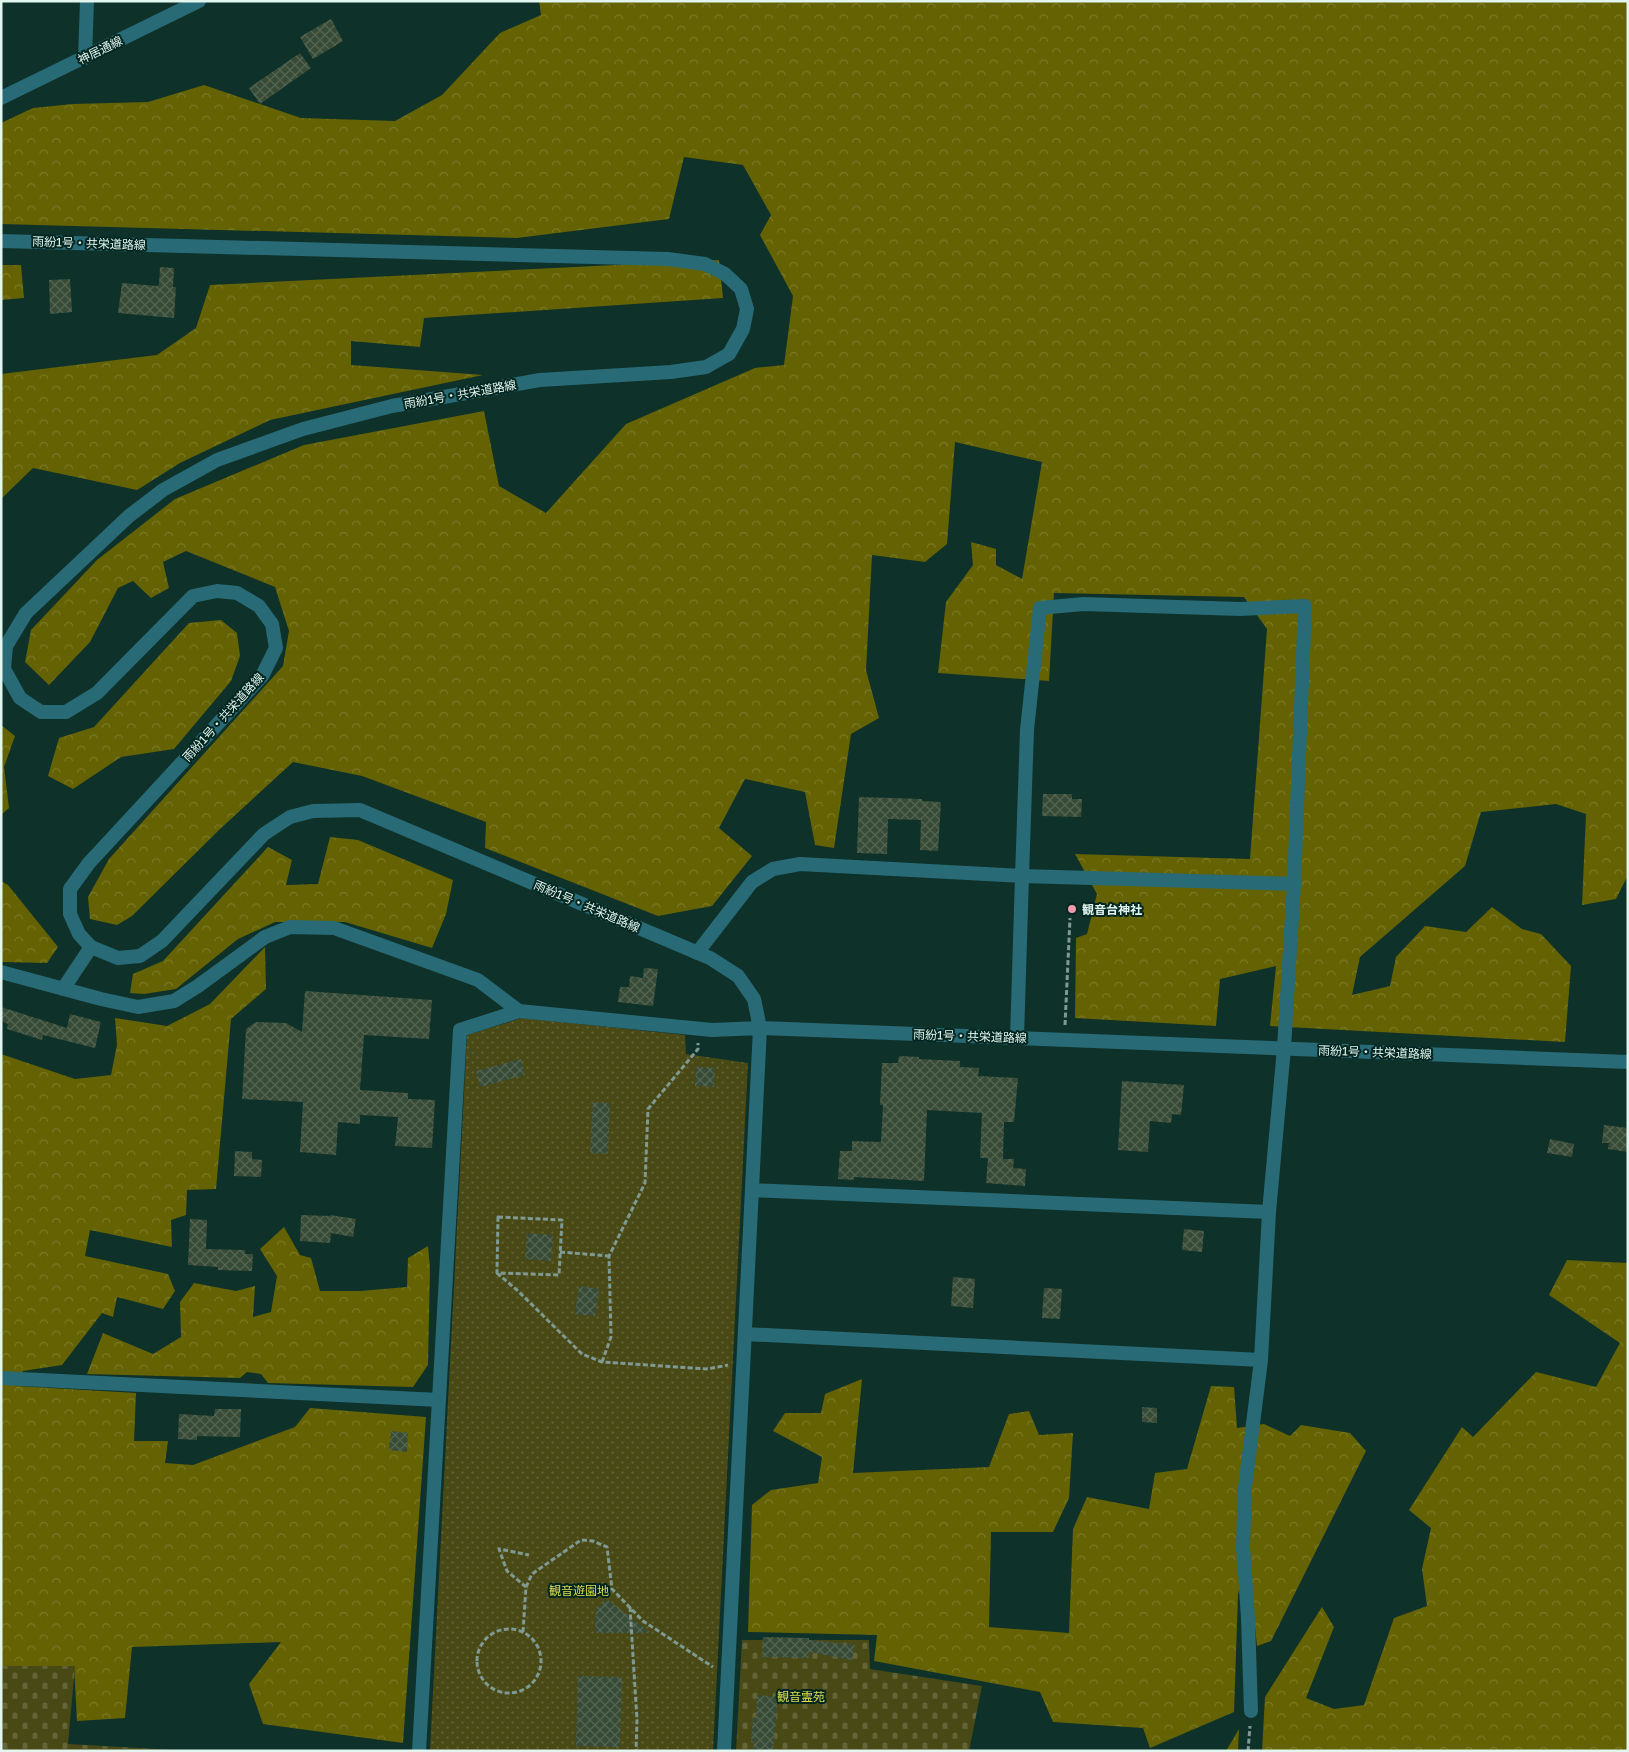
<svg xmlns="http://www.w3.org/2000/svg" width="1629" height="1752" font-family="'Golos Text','Noto Sans JP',sans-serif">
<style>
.forest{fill:url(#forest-crowns)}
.cemetery{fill:url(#cemetery-stones)}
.park{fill:url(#park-dots)}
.building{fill:url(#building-cross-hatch)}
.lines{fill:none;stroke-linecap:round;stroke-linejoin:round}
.path{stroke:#7f9993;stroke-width:3;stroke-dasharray:5 2.5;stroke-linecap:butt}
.minor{stroke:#286a75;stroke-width:14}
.tertiary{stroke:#286a75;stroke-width:14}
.poi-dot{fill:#f39aac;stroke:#032720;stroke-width:2}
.labels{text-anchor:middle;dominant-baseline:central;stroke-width:4;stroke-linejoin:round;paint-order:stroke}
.street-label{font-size:12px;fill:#e2f5ef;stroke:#032720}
.poi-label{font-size:12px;font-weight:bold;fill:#e2f5ef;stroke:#032720;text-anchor:start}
.park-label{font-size:12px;fill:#dfdc4f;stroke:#032720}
</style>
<defs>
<pattern id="forest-crowns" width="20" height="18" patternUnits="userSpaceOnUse" patternTransform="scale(1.25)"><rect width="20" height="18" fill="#646202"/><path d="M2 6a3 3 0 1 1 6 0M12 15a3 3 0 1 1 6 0" fill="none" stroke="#7a7927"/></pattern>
<pattern id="cemetery-stones" width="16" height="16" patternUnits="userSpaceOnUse" patternTransform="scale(1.25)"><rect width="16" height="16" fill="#494916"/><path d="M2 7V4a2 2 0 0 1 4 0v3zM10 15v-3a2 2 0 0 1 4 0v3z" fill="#636438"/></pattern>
<pattern id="park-dots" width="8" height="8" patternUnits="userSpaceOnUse" patternTransform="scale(1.25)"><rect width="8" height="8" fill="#494916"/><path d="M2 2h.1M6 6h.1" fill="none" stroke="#636438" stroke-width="1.8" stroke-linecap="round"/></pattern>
<pattern id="building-cross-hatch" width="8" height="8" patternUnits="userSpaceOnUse" patternTransform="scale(1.25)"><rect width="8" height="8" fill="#384b36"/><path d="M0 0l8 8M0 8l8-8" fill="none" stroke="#546653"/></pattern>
</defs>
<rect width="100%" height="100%" fill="#0e312a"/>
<path class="forest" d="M539 1H1628V875L1616 899 1582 905 1586 814 1556 804 1481 812 1465 866 1360 957 1352 995 1390 986 1396 957 1425 926 1466 932 1492 907 1522 929 1541 934 1571 966 1565 1042 1270 1026 1276 966 1220 979 1216 1026 1075 1018 1076 938 1087 934 1097 894 1075 854 1250 859 1267 629 1244 597 1054 593 1049 681 938 673 946 602 973 565 971 542 996 549V565L1022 579 1042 462 955 442 947 544 925 562 872 555 866 670 879 718 851 734 834 848 815 845 805 792 745 779 719 828 752 856 712 906 658 916 485 848 486 822 362 776 293 762 220 829 132 916 117 925 90 919 88 897 109 859 283 666 289 631 275 587 186 551 163 562 169 588 151 598 133 581 118 588 90 642 49 685 25 662 31 630 97 560 175 499 304 445 484 411 499 486 546 513 626 424 755 368 784 365 793 296 760 235 771 215 743 165 684 157 669 219 517 238 1 224V123L33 108 73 104 148 102 204 85 301 118 395 121 442 95 500 33 541 15Z
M719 260 723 298 424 318 420 347 351 341V365L483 375 270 420 180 463 137 490 33 468 1 499V374L157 355 196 328 210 285Z
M1 265H21L24 298 1 300Z
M221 620 237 633 240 656 231 681 174 749 121 757 73 789 48 776 59 738 94 727 189 623Z
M1 725 15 736 4 767 9 808 1 815Z
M330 837 358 840 453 880 446 914 432 948 345 922H275L238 939 176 989 144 994 130 993 133 974 163 961 268 847 292 860 286 885 318 884Z
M1 881 8 885 58 947 47 963 1 962Z
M265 947 266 989 231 1019 216 1189 187 1190 186 1215 171 1220 172 1247 90 1230 85 1256 168 1274 175 1291 163 1309 117 1297 113 1317 102 1313 62 1365 23 1371 17 1386 136 1393 134 1441H168L165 1463 193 1465 295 1427 310 1408 426 1417 403 1743 263 1724 249 1684 281 1642 132 1647 125 1718 77 1721 74 1666H1V1054L75 1079 111 1075 117 1045 115 1018 167 1026 210 1004Z
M284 1227 300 1255 311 1258 320 1291H360L407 1287 408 1258 428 1246 430 1268 428 1365 413 1387 268 1383 261 1374 247 1372 240 1378 87 1374 103 1333 153 1354 181 1337 180 1302 194 1283 236 1291 255 1286 253 1317 271 1312 277 1276 260 1249Z
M1567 1260 1628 1263V1751H1262L1265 1697 1322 1607 1334 1627 1306 1698 1334 1709 1364 1705 1394 1618 1427 1606 1422 1569 1431 1528 1409 1510 1462 1427 1473 1437 1536 1372 1596 1387 1620 1343 1549 1295Z
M862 1379 853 1473 989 1467 1009 1414 1029 1411 1039 1435 1073 1433 1069 1498 1053 1532H991L989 1627 1069 1633 1073 1529 1087 1497 1149 1509 1155 1473 1187 1469 1211 1386 1234 1387 1237 1428 1264 1424 1290 1436 1301 1425 1350 1433 1366 1451 1271 1641 1257 1646 1247 1552 1238 1595 1234 1712 1150 1748 1143 1728 1053 1722 1040 1692 874 1661 877 1635 748 1632 752 1505 771 1490 818 1483 822 1457 773 1431 785 1413H821L825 1394Z
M1239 1729 1238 1751H1226Z"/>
<path class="cemetery" d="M742 1640H869L870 1669 982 1686 969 1751H736Z
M1 1666H75L68 1744 191 1751H1Z"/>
<path class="park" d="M522 1018 685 1035 686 1054 748 1063 713 1751 430 1750 467 1035Z"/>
<path class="building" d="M331 19 343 41 313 59 300 37Z
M300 53 311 68 260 104 249 88Z
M160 267 174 268 173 287H176L174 318 118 313 122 283 157 286 159 285Z
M70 279 72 312 50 314 49 280Z
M1043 794H1072V799H1082L1081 817 1042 816Z
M859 797 922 799V801L941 802 938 851 920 850 921 820 888 819 887 854 857 853Z
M644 968 658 969 653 1006 618 1002 620 987H629L630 976 643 978Z
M305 991 432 1000 429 1039 364 1035 360 1090 408 1093V1099L435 1100 432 1148 395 1146 398 1117 360 1115V1124L338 1122 336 1155 300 1152 303 1102 242 1099 246 1029 256 1022 286 1023 302 1032Z
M1 1007 67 1028 70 1014 101 1022 95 1048 43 1035 42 1040 7 1029 8 1024 1 1021Z
M899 1056 919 1057V1059L960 1061V1067L979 1068 978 1076 1018 1078 1014 1122H1004L1003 1159H1014L1013 1168 1026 1169 1025 1186 986 1183 988 1158H980L982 1113 927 1110 924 1181 854 1177V1180L838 1179 840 1151H852V1141L881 1142 883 1105H880L882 1063H898Z
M521 1059 525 1075 480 1087 476 1071Z
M696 1067 715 1068 714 1087 695 1086Z
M1122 1081 1184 1085 1181 1115 1172 1114 1171 1123 1150 1121 1148 1152 1118 1150Z
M593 1102 610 1103 608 1154 590 1153Z
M1604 1125 1628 1128V1152L1608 1149 1609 1143H1602Z
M1550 1139 1574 1144 1572 1157 1547 1153Z
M235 1151 252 1152V1159L262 1160 261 1177 234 1176Z
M301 1215 330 1216V1215L356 1219 353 1237 331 1233 330 1243 300 1241Z
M190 1219 207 1220 206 1249 245 1250V1254H253L252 1271 218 1270V1267L188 1265Z
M1184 1229 1204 1231 1202 1252 1182 1250Z
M527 1233 553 1235 551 1261 525 1259Z
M953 1277 975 1279 973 1308 951 1306Z
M579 1286 599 1289 595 1316 575 1314Z
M1044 1288 1062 1289 1060 1319 1042 1318Z
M1142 1407 1157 1408V1423L1142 1422Z
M215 1409H241L240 1437 197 1436V1440L178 1439 179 1414 214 1416Z
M391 1431 408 1433 407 1452 389 1450Z
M607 1599 651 1633H595L596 1610Z
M763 1637 809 1638V1640L855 1645 852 1660 809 1652V1658L762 1657Z
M578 1676 622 1677 620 1747 576 1746Z
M757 1695 778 1697 773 1751H753L754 1743 751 1742 753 1717 756 1718Z"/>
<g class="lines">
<path class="path" d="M1065 1025 1070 918
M498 1217 562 1220 559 1275 497 1273Z
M560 1252 609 1256
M497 1273 518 1291 582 1354 602 1362 708 1369 728 1365
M602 1362 611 1337 609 1256 645 1183 648 1109 698 1049V1043
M526 1587 507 1571 499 1549 529 1555
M630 1607 637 1720 636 1751
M477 1661a32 32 0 1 1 64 0a32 32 0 1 1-64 0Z
M523 1632 526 1587 532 1574 581 1540 593 1541 607 1547 612 1589 643 1621 713 1667
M1248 1751 1250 1726"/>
<path class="minor" d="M85 58 87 1
M697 953 752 882 773 869 800 864 1022 876 1017 1038
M1 972 101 999 138 1007 174 1001 198 986 265 937 290 927 334 928 478 980 519 1011
M63 989 91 947
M752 1190 1269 1212
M745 1334 1261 1360
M1 1378 439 1400
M1251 1711 1248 1618 1243 1546 1245 1487 1261 1360 1269 1212 1284 1048 1294 884 1305 606 1240 609 1083 604 1040 608 1027 730 1022 876 1294 884
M419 1751 460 1030 519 1011 712 1030 760 1028 724 1751"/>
<path class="tertiary" d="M1 98 199 1
M1 241 668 259 705 264 725 274 741 289 747 309 743 329 729 354 706 367 671 372 540 380 392 406 303 429 217 460 163 490 129 516 26 613 6 646 4 669 20 698 41 712H66L97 693 193 596 217 591 237 593 259 606 272 624 276 648 262 676 89 863 70 889V914L79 934 91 947 118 958 140 956 162 941 264 834 290 817 313 811 360 810 710 958 738 976 754 999 760 1028 1628 1062"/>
</g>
<circle class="poi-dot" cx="1072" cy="909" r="5"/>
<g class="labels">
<g class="street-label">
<text transform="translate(100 50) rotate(-26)">神居通線</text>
<text transform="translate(89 243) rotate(2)">雨紛1号・共栄道路線</text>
<text transform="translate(460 394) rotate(-10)">雨紛1号・共栄道路線</text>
<text transform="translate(223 717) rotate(-48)">雨紛1号・共栄道路線</text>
<text transform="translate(587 906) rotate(23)">雨紛1号・共栄道路線</text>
<text transform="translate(970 1036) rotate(2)">雨紛1号・共栄道路線</text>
<text transform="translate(1375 1052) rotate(2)">雨紛1号・共栄道路線</text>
</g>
<g class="poi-label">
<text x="1082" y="909">観音台神社</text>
</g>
<g class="park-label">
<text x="579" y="1590">観音遊園地</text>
<text x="801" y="1696">観音霊苑</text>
</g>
</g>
<rect width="1629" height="1752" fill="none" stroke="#e2f5ef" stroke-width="5"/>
</svg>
